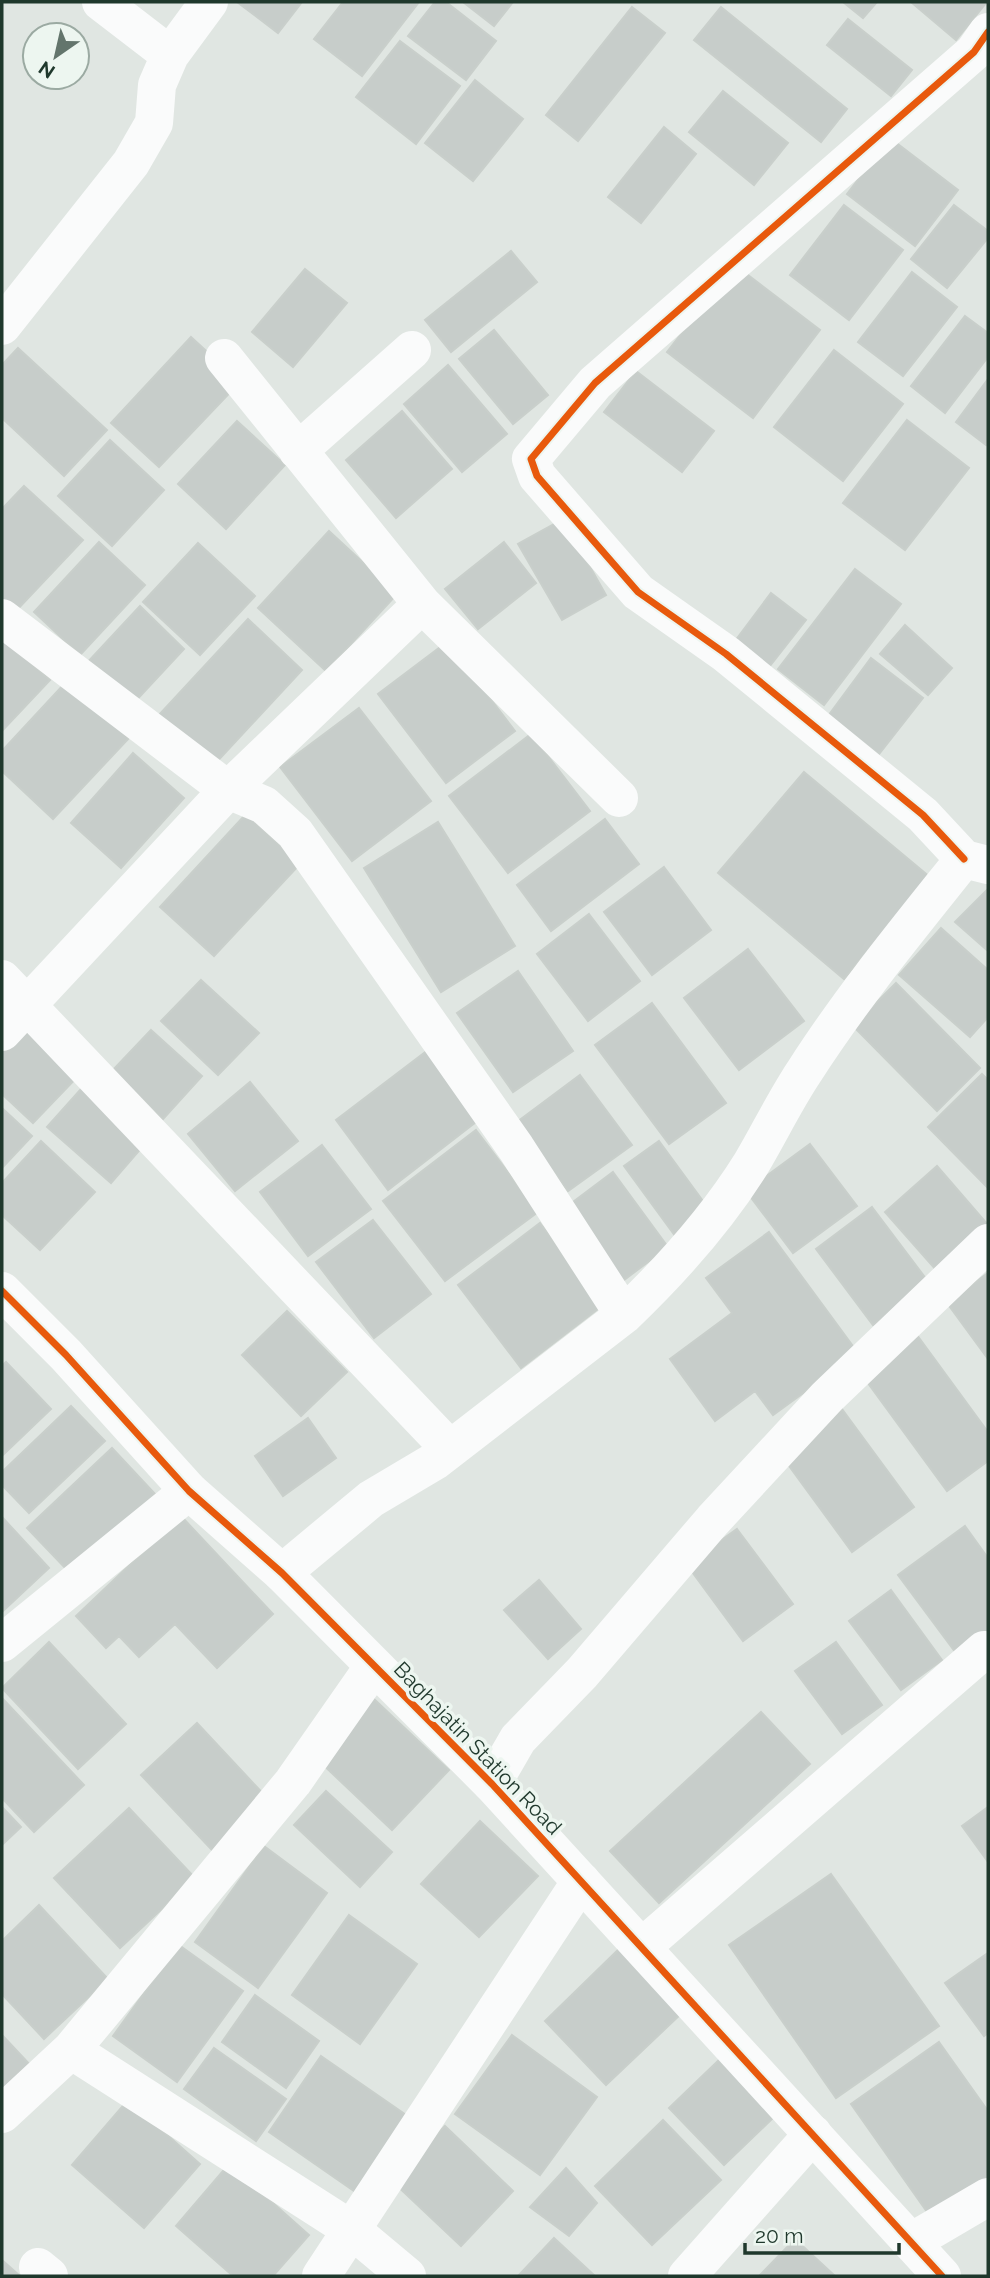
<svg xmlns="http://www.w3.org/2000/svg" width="990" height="2278" font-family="Raleway,sans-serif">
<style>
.building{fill:#c7cdca;stroke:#c9cfcb;stroke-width:2}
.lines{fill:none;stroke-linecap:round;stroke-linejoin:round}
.minor{stroke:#fafbfb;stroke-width:38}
.tertiary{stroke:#fafbfb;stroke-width:38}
.cycleway-casing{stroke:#edf6f0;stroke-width:11}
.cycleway{stroke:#e8590c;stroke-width:7}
.labels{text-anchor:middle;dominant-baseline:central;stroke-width:7;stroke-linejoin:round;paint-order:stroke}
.street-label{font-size:21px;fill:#1f382c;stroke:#edf6f0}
</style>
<rect width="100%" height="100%" fill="#e0e6e2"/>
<path class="building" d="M237 2H302L278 33Z
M343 2H419L362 76 314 39Z
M435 2H446L496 41 466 80 408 36Z
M463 2H513L494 26Z
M843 2H877L863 18Z
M911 2H985L986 3 956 40Z
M632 7 665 33 578 141 546 115Z
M721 7 847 109 821 142 694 40Z
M848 19 912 70 891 96 827 45Z
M400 41 460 86 416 144 356 97Z
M475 80 523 119 473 181 425 143Z
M723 91 788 143 754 185 689 132Z
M664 127 696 154 641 223 608 197Z
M890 138 958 190 915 246 847 194Z
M844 205 903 250 849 320 790 275Z
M954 205 988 231V238L947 288 911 259Z
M511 251 537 282 451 352 425 320Z
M735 265 820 330 753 418 667 352Z
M305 269 347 303 293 367 252 332Z
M912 272 957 307 903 376 858 342Z
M965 316 988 333V357L945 413 911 386Z
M494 330 548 395 513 424 459 359Z
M191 337 240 382 159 467 111 423Z
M18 348 107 430 64 476 2 418V365Z
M834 350 903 404 843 481 774 427Z
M448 365 507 434 462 472 404 404Z
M636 371 714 431 682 472 604 412Z
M988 379V441L986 445 956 422Z
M402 411 452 469 396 518 346 460Z
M907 420 969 468 905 550 843 503Z
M237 421 285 465 226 529 178 484Z
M110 440 164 490 112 546 58 496Z
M24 486 83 540 14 613 2 601V509Z
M563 519 606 595 562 620 518 544Z
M329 531 397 594 326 671 258 608Z
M99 542 145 585 80 655 34 612Z
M504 542 536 583 478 629 445 589Z
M198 543 255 596 200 655 143 602Z
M855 569 901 604 824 705 778 669Z
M771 593 806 620 769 667 735 641Z
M140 606 184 649 130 707 85 665Z
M248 619 302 670 212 767 158 716Z
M905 625 952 668 928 695 880 654Z
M2 636 50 680 2 731Z
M447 642 515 731 446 783 378 694Z
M871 658 923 698 879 754 828 716Z
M67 681 129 738 53 819 2 771V751Z
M359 708 431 801 352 861 280 767Z
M531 734 590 811 508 873 449 796Z
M133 753 184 798 121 868 71 823Z
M804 772 930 877 844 979 718 873Z
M246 814 300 864 214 956 160 907Z
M605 819 639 864 551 931 517 885Z
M438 822 515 946 441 992 364 868Z
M664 867 711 930 652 975 604 912Z
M988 889V951L955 922Z
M589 914 640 981 588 1021 537 954Z
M941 928 988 970V1017L970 1037 899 975Z
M748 949 804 1021 739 1070 684 998Z
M518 971 573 1051 513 1092 457 1013Z
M201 980 259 1033 218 1075 161 1021Z
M896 983 980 1068 937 1111 853 1026Z
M652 1003 726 1103 669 1144 595 1045Z
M24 1017 82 1072 33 1123 2 1094V1039Z
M151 1030 202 1076 163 1119 112 1071Z
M432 1047 485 1115 388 1190 336 1120Z
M982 1074 988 1080V1188L928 1127Z
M580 1075 632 1145 568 1191 517 1122Z
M90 1079 150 1138 111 1183 47 1127Z
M250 1082 298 1141 235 1191 188 1134Z
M2 1108 32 1136 2 1168Z
M476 1130 538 1212 445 1281 383 1201Z
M41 1141 95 1192 40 1250 2 1215V1183Z
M659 1141 711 1212 676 1237 624 1166Z
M810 1144 857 1206 793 1253 746 1191Z
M322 1145 371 1209 308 1256 260 1192Z
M937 1166 988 1225 937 1271 885 1212Z
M613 1172 668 1247 620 1283 565 1208Z
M872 1207 930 1284 873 1325 816 1249Z
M373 1220 431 1294 374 1338 316 1262Z
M540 1223 603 1305 521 1368 458 1285Z
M769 1232 858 1353 773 1415 755 1391 715 1421 670 1359 732 1313 706 1278Z
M988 1273V1359L947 1303Z
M287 1311 347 1372 301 1416 242 1355Z
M917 1335 988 1432V1461L947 1491 862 1375Z
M6 1362 51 1409 2 1456V1366Z
M71 1406 105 1441 29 1513 2 1485V1472Z
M842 1409 914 1507 852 1552 781 1455Z
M308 1418 336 1458 283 1496 255 1456Z
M112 1448 155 1494 71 1574 27 1528Z
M181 1516 273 1614 217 1668 175 1624 139 1657 119 1636 106 1648 76 1616Z
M2 1517 49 1568 2 1612Z
M965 1526 988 1558V1636L959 1657 898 1575Z
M737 1529 793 1604 743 1641 687 1565Z
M539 1580 581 1629 548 1659 504 1610Z
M891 1590 942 1660 901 1690 849 1621Z
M49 1642 126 1724 78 1769 2 1688Z
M836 1642 882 1705 842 1734 795 1671Z
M2 1698 84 1785 34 1832 2 1798Z
M374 1699 449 1770 392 1830 318 1760Z
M761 1712 810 1764 659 1903 610 1851Z
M197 1723 269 1800 213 1851 141 1775Z
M326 1791 392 1852 360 1887 294 1825Z
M2 1807 21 1827 2 1845Z
M988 1807V1862L962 1826Z
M129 1808 195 1878 120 1948 54 1878Z
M480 1821 538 1876 479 1937 421 1884Z
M264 1846 327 1893 258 1988 195 1942Z
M831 1874 939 2026 836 2098 729 1945Z
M39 1905 108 1979 44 2039 2 1994V1941Z
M349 1915 417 1964 360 2044 292 1995Z
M179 1945 243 1991 177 2082 113 2036Z
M620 1948 683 2012 606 2085 545 2021Z
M988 1953V2033L984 2036 945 1983Z
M255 1995 319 2041 286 2088 222 2042Z
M2 2035 33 2068 2 2097Z
M512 2035 597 2097 540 2175 455 2114Z
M939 2042 988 2111V2176L930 2216 851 2104Z
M214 2048 286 2099 256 2141 184 2089Z
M321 2056 409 2117 357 2193 269 2132Z
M719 2060 774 2117 724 2165 669 2108Z
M128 2100 200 2164 144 2228 72 2165Z
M663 2120 721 2180 652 2245 595 2186Z
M445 2126 513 2191 461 2246 392 2181Z
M229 2164 309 2235 273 2276H233L176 2226Z
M566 2168 597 2203 569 2236 530 2207Z
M554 2238 595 2276H518Z
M795 2239 835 2276H759Z
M2 2260 20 2276H2Z"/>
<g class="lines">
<path class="minor" d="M101 2 170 55
M2 326 131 163 154 123 157 85 170 55 209 2
M224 358 422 604 619 798
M298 451 412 350
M2 618 228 790 264 805 295 833 516 1148 624 1315
M964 859 923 815 726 654 638 592 537 476 531 459 595 383 974 52 988 32
M2 979 450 1449
M2 1032 228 790 422 604
M282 1573 371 1499 435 1461 624 1315C671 1270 716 1220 751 1164 769 1134 784 1102 804 1072 852 997 909 928 964 859L988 865
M2 1643 189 1491
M492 1784 518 1739 582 1673 713 1520 827 1397 988 1243
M642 1947 984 1650
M71 2050 352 2230 407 2276
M2 2114 71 2050 293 1782 374 1666
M911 2242 988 2197
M38 2267 49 2276
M321 2276 581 1881
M687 2276 813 2134"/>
<path class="tertiary" d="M2 1291 66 1355 189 1491 282 1573 492 1784 942 2276"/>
<g class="cycleway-casing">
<path id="cycleway" d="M964 859 923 815 726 654 638 592 537 476 531 459 595 383 974 52 988 32
M2 1291 66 1355 189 1491 282 1573 492 1784 942 2276"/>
</g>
<use href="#cycleway" class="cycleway"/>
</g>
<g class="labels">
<g class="street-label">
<text transform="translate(478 1748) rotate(46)">Baghajatin Station Road</text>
</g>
</g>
<rect width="990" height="2278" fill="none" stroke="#1f382c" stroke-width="7"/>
<g transform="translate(56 56) rotate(214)"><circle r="33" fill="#edf6f0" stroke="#9baaa2" stroke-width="2"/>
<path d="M0-5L12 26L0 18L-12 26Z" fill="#63756c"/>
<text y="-10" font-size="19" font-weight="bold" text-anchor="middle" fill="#1f382c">N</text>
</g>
<path d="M745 2243v10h154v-10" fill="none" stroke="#1f382c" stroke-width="3.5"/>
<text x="755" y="2243" font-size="21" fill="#1f382c" stroke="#edf6f0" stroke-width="5" paint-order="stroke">20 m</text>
</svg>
